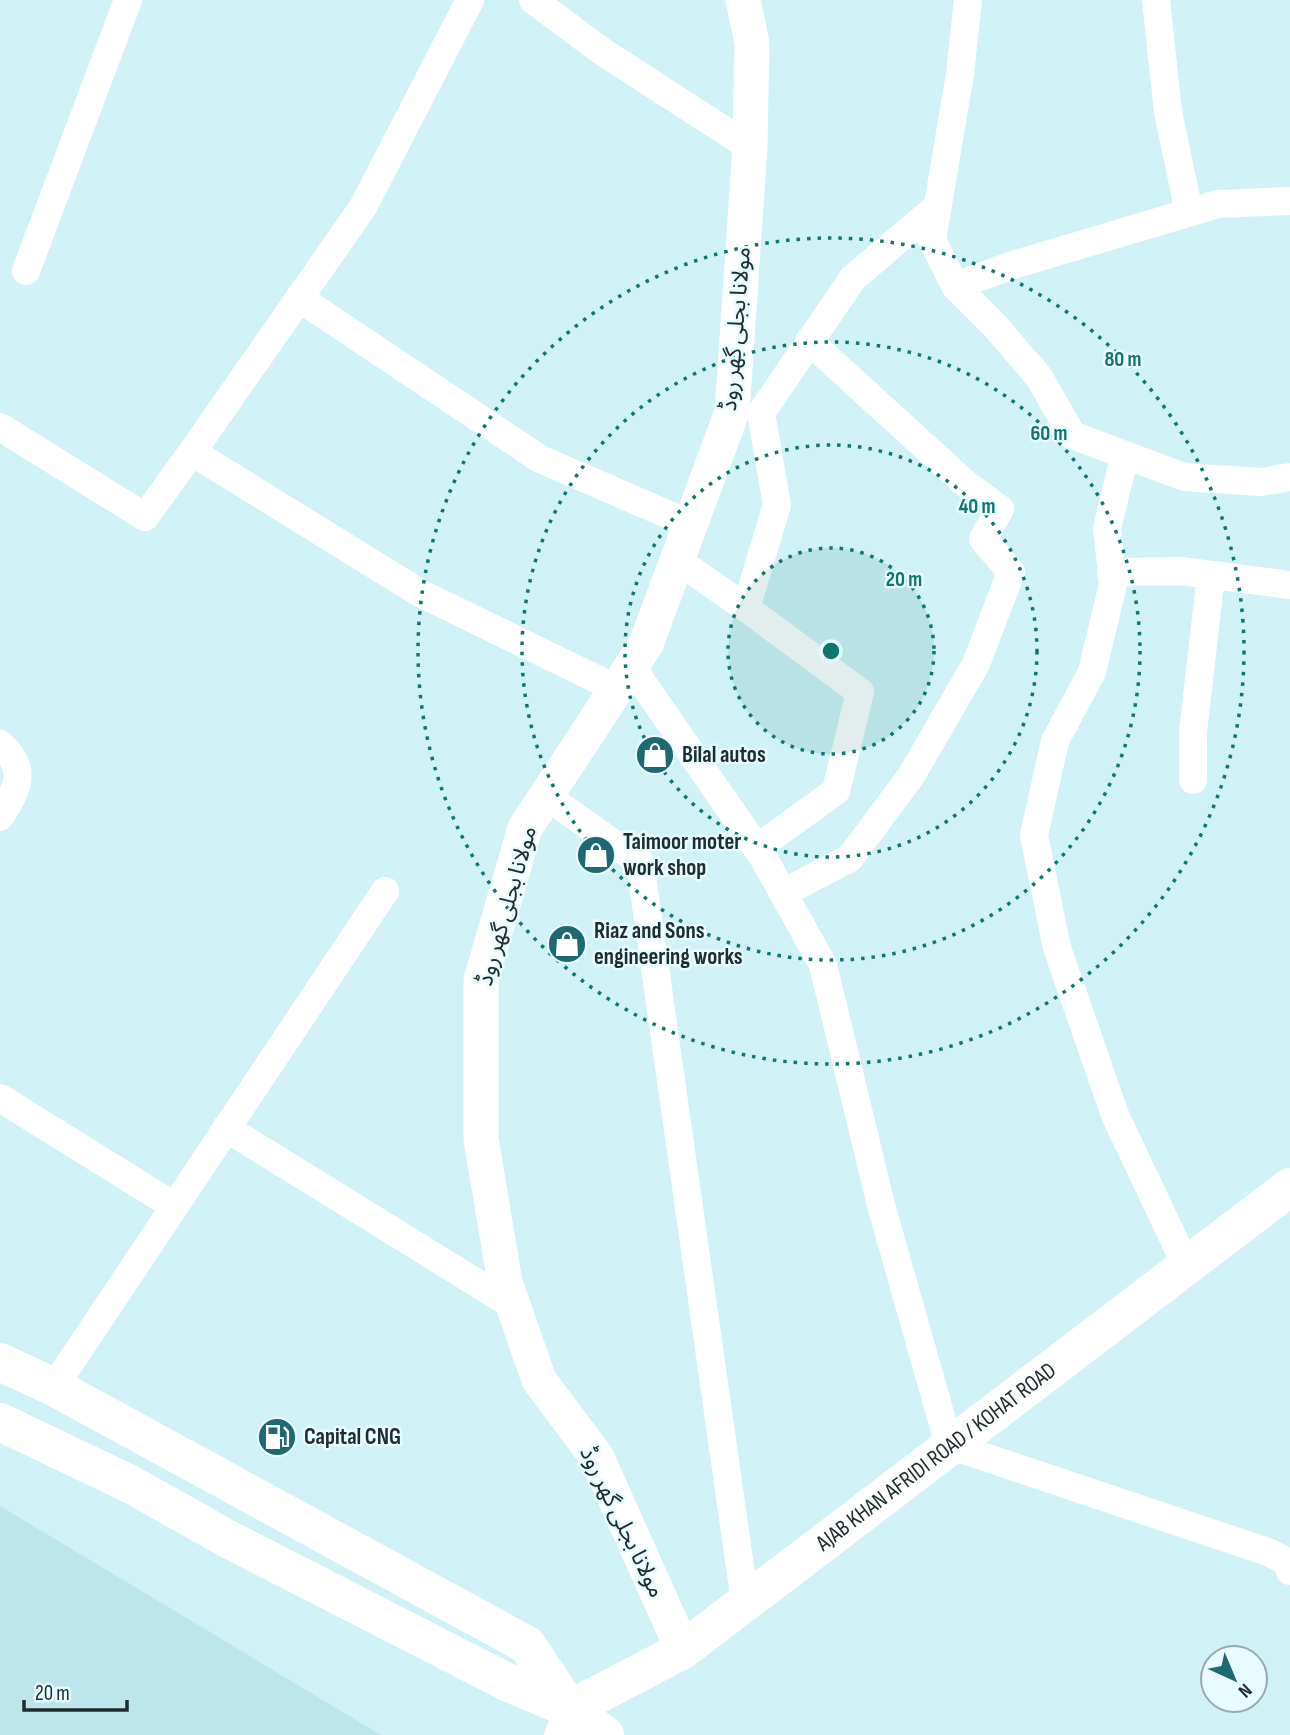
<svg xmlns="http://www.w3.org/2000/svg" width="1290" height="1735" font-family="'Sofia Sans Condensed','Noto Sans Arabic',sans-serif">
<style>
.built{fill:#bce6ec}
.lines{fill:none;stroke-linecap:round;stroke-linejoin:round}
.minor{stroke:#fff;stroke-width:28}
.tertiary{stroke:#fff;stroke-width:35}
.primary{stroke:#fff;stroke-width:38}
.ring{fill:none;stroke:#0f766e;stroke-width:3.5;stroke-dasharray:3.5 7}
.labels{text-anchor:middle;dominant-baseline:central;stroke-width:5;stroke-linejoin:round;paint-order:stroke}
.street-label{font-size:23px;fill:#202d2e;stroke:#e8fcff}
.poi-label{font-size:23px;font-weight:bold;fill:#202d2e;stroke:#e8fcff;text-anchor:start}
.centre{fill:#0f766e;stroke:#e8fcff;stroke-width:3.5}
.ring-label{font-size:21px;text-anchor:middle;font-weight:bold;fill:#0f766e;stroke:#e8fcff;stroke-width:5;stroke-linejoin:round;paint-order:stroke}
</style>
<rect width="100%" height="100%" fill="#d0f2f7"/>
<path class="built" d="M0 1506 381 1735H0Z"/>
<g class="lines">
<path class="minor" d="M533 0 603 52 750 147
M968 0 960 74 932 240 955 286 1016 264 1218 204 1290 201
M1156 0 1168 112 1189 212
M26 271 128 0
M955 286 995 326 1039 377 1072 435 1184 477 1261 482 1290 477
M299 298 540 459 690 524
M0 427 145 517 192 452 420 593 617 689
M192 452 363 207 470 0
M1125 455 1107 528 1113 584 1092 672 1055 741 1034 835 1057 948 1115 1115 1186 1265
M677 560 746 608 777 505 761 413 853 278 937 207
M1111 572 1181 571 1290 585
M746 608 860 692 836 791 757 848
M631 666 763 857 823 965 881 1205 949 1445 1268 1552 1287 1562 1290 1571
M0 744C29 769 17 790 0 817
M1193 780V732L1211 575
M546 796 640 862 745 1602
M783 893 850 858 911 776 976 664 1011 572 983 539 1000 509 966 484 809 341
M0 1098 174 1206
M226 1128 514 1306
M54 1387 385 891
M558 1735 570 1709"/>
<path class="tertiary" d="M683 1650 596 1456 539 1380 505 1282 481 1139V980L525 828 646 644 732 412 750 147 752 43 743 0"/>
<g class="primary">
<path d="M0 1362 54 1387 527 1645 570 1709"/>
<path d="M0 1422 132 1485 226 1538 509 1683 570 1709 605 1735"/>
<path id="s1" d="M570 1709 683 1650 1290 1187"/>
</g>
</g>
<circle cx="831" cy="651" r="103" fill="#0f766e" fill-opacity=".12"/>
<g class="ring">
<circle cx="831" cy="651" r="103"/>
<circle cx="831" cy="651" r="206"/>
<circle cx="831" cy="651" r="309"/>
<circle cx="831" cy="651" r="413"/>
</g>
<defs>
<g id="shop-disc" transform="scale(2.0125)"><circle r="9.5" fill="#1d6871" stroke="#e8fcff"/><path d="M-5-2.5h2.3a2.7 3.5 0 0 1 5.4 0H5L5.5 6h-11ZM-1.5-2.5h3a1.5 2.3 0 0 0-3 0Z" fill="#fff"/></g>
<g id="fuel-disc" transform="scale(2.0125)"><circle r="9.5" fill="#1d6871" stroke="#e8fcff"/><path d="M-5.5-6h7V0h2V4h1.3V-2.5L3-4.5l.8-.8L6-3V5H2.5V1h-1V6h-7ZM-4.2-4.7v3.2H.2V-4.7Z" fill="#fff"/></g>
</defs>
<g fill-rule="evenodd">
<use href="#shop-disc" x="655" y="755"/>
<use href="#shop-disc" x="596" y="855"/>
<use href="#shop-disc" x="567" y="944"/>
<use href="#fuel-disc" x="277" y="1437"/>
</g>
<g class="labels">
<g class="street-label">
<text transform="translate(736 329) rotate(-85)">مولانا بجلی گھر روڈ</text>
<text transform="translate(507 906) rotate(-74)">مولانا بجلی گھر روڈ</text>
<text stroke="none"><textPath href="#s1" startOffset="446">AJAB KHAN AFRIDI ROAD / KOHAT ROAD</textPath></text>
<text transform="translate(622 1522) rotate(64)">مولانا بجلی گھر روڈ</text>
</g>
<g class="poi-label">
<text x="682" y="755">Bilal autos</text>
<text x="623" y="842">Taimoor moter<tspan x="623" dy="26">work shop</tspan></text>
<text x="594" y="931">Riaz and Sons<tspan x="594" dy="26">engineering works</tspan></text>
<text x="304" y="1437">Capital CNG</text>
</g>
</g>
<circle cx="831" cy="651" r="10" class="centre"/>
<g class="ring-label">
<text x="1123" y="366">80 m</text>
<text x="1049" y="440">60 m</text>
<text x="977" y="513">40 m</text>
<text x="904" y="586">20 m</text>
</g>
<g transform="translate(1234 1679) rotate(136)"><circle r="33" fill="#e8fcff" stroke="#98a9ab" stroke-width="2"/>
<path d="M0-5L12 26L0 18L-12 26Z" fill="#1d6871"/>
<text y="-10" font-size="19" font-weight="bold" text-anchor="middle" fill="#202d2e">N</text>
</g>
<path d="M24 1700v10h103v-10" fill="none" stroke="#202d2e" stroke-width="3.5"/>
<text x="35" y="1700" font-size="21" fill="#202d2e" stroke="#e8fcff" stroke-width="5" paint-order="stroke">20 m</text>
</svg>
